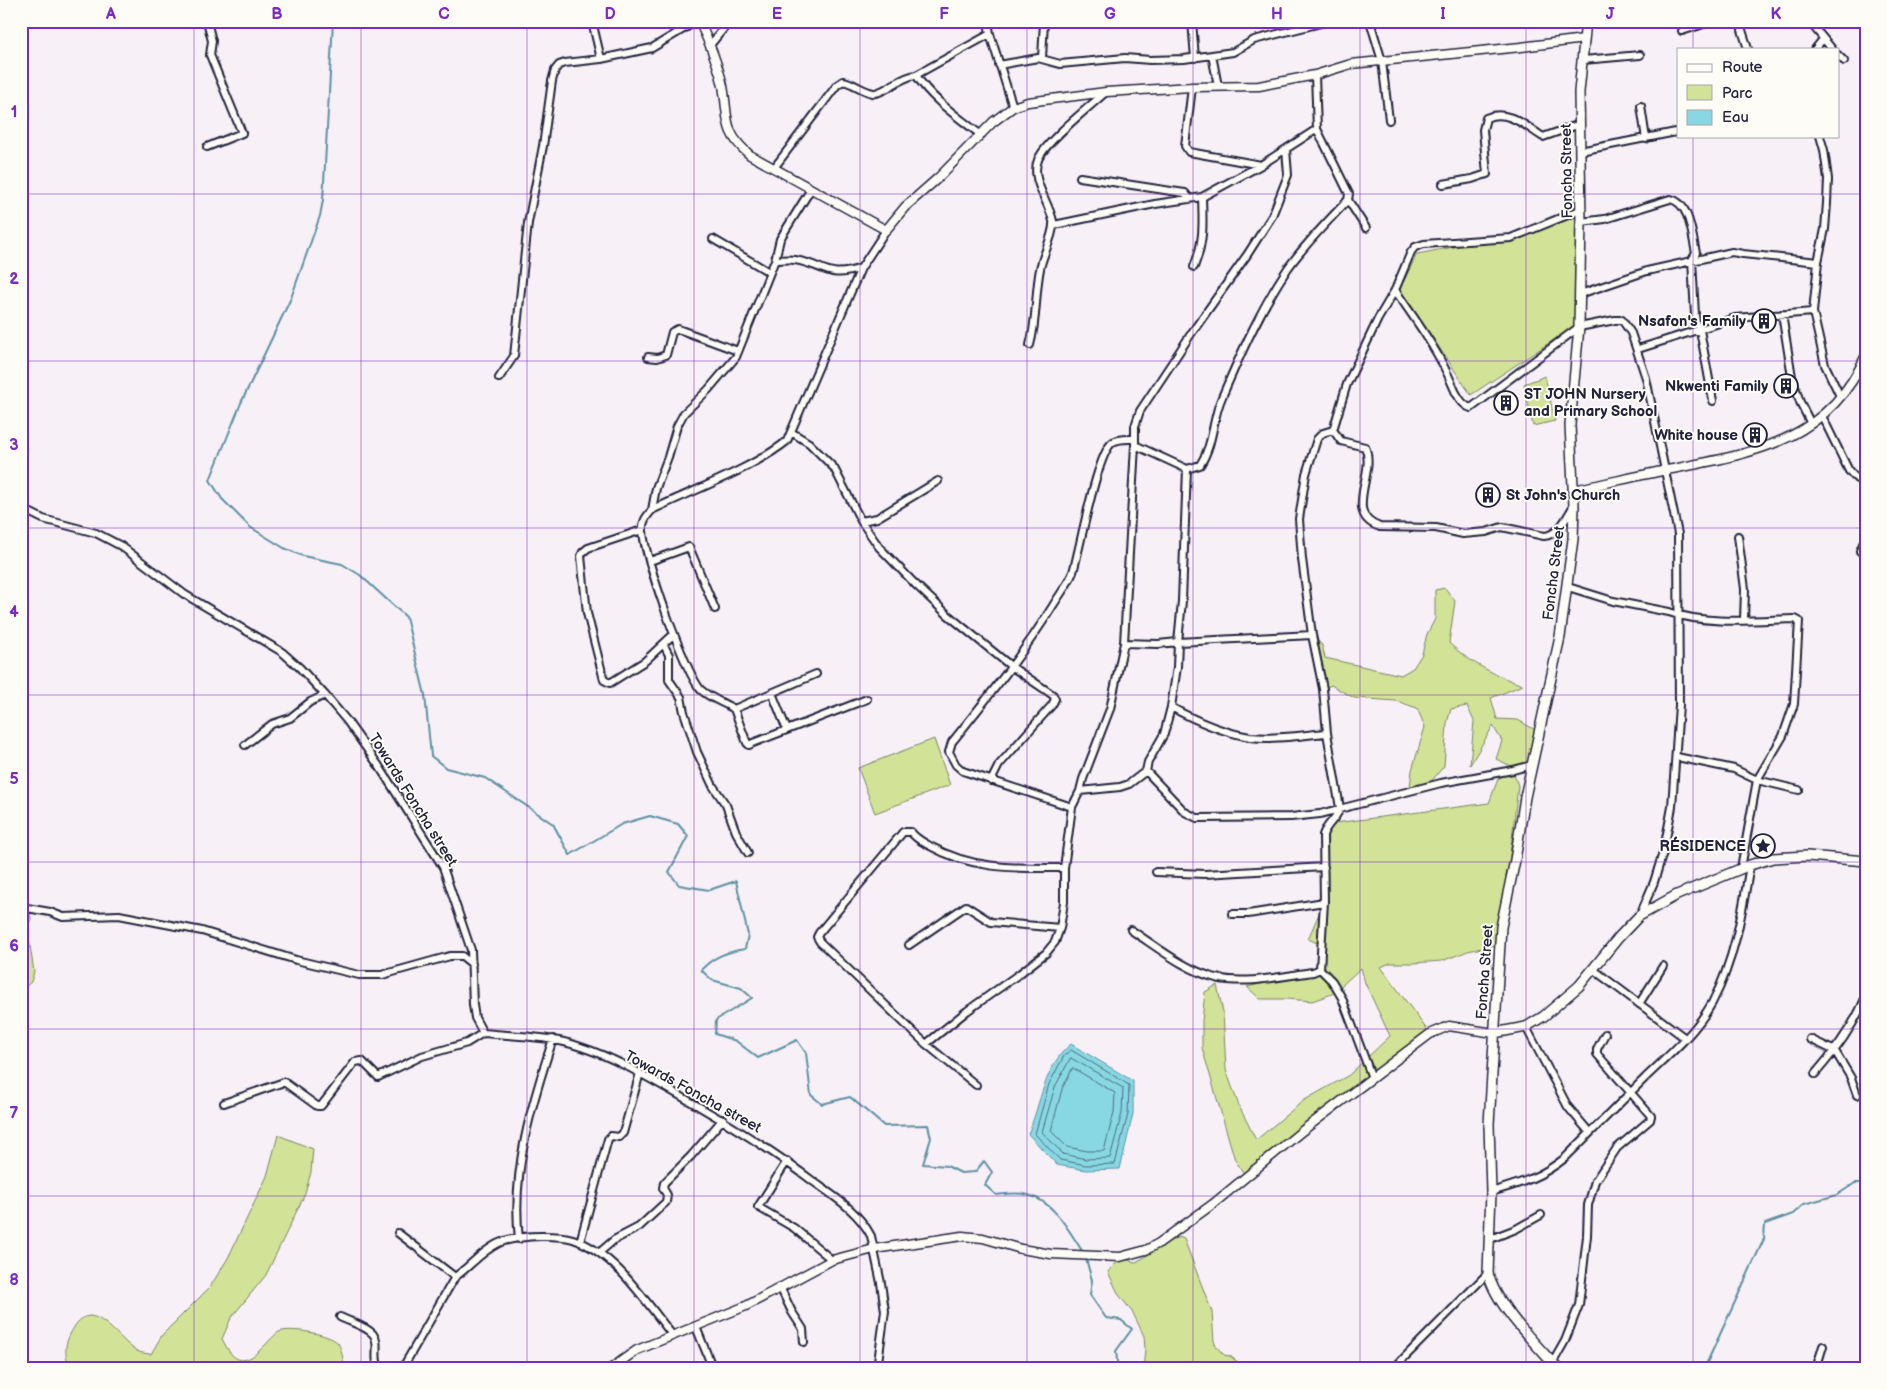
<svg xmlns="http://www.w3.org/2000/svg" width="1887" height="1390" font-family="'Balsamiq Sans',sans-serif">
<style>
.green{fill:#d2e296;stroke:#7a8268}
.water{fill:#88d8e4;stroke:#5f8fa0}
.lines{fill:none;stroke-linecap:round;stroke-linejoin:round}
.shore{stroke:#4b6b7f;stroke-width:1}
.stream{stroke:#5f8fa0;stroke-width:2}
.minor-casing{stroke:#22223b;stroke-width:10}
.tertiary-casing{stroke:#22223b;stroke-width:11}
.secondary-casing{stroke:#22223b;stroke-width:12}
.minor{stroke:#fdfcf7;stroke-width:6}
.tertiary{stroke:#fdfcf7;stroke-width:8}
.secondary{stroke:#fdfcf7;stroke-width:9}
.grid{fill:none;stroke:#7b2cbf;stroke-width:1;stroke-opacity:0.55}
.labels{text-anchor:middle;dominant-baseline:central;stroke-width:4;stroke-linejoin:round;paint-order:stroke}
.street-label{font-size:15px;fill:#22223b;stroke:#fdfcf7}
.poi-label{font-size:15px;font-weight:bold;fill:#22223b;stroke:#fdfcf7;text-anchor:end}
.neatline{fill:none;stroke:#7b2cbf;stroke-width:2}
.grid-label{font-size:16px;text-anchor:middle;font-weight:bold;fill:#7b2cbf}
</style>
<rect width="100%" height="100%" fill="#f7f1f7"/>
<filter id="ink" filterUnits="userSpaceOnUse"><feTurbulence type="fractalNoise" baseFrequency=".02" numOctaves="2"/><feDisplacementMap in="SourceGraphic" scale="10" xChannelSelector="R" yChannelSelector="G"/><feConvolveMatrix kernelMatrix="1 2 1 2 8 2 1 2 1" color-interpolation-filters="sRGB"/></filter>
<g filter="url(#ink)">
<path class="green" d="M1578 212 1576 325 1471 395 1400 289 1417 254 1522 234Z
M1545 376 1555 421 1533 426 1524 384Z
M1445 588 1455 601 1449 643C1470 663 1496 676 1523 685L1491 698 1497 719 1518 720 1539 732 1532 765 1518 769 1496 759 1502 741 1493 726 1470 765 1474 721 1467 706 1451 709 1447 723 1444 766 1429 784 1410 787 1412 770 1425 727 1417 708 1396 701 1354 698 1331 685 1323 689 1315 638 1322 645 1325 658 1401 675 1413 668 1422 654 1427 634 1435 619V590Z
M934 739 950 785 875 813 858 768Z
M1513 770 1518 786 1500 944 1468 951 1442 961 1414 963H1390L1381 967 1430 1034 1246 1177 1235 1160 1202 1048V1021L1205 992 1217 985 1223 1012 1226 1070 1239 1106 1256 1140 1303 1101 1349 1075 1390 1036 1365 983 1361 968 1332 994 1312 1001 1286 999H1260L1247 987 1317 971 1322 945 1308 939 1324 902 1328 829 1335 823 1489 803 1498 779Z
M21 907 29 909 31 918 29 939 34 972 31 982 21 991Z
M278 1135 313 1149 311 1172 305 1194 266 1275 231 1318 222 1339C225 1344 228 1351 232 1355 249 1372 267 1339 279 1332 289 1327 331 1334 338 1343 342 1349 343 1361 345 1369H70C64 1352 64 1344 73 1329 93 1293 119 1343 139 1352 143 1353 147 1354 151 1354L162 1335 210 1287 228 1258 267 1176Z
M1179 1237 1184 1239 1212 1312 1214 1341 1216 1346 1224 1355 1230 1356 1239 1363 1243 1369H1143L1145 1350 1144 1336 1133 1313 1119 1295 1108 1272C1113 1264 1118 1262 1127 1259L1134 1263C1150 1255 1163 1243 1179 1237Z"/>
<path class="water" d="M1071 1044 1133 1081V1114L1120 1169 1086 1170 1057 1165 1028 1134C1041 1103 1044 1066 1071 1044Z"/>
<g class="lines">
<path class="shore" d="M1071 1050 1129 1085 1128 1114 1115 1164 1086 1165 1060 1160 1035 1134 1049 1084 1064 1056Z
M1071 1058 1123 1088 1122 1113 1110 1158 1086 1159 1063 1154 1042 1132 1055 1087Z
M1073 1068 1115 1093 1114 1112 1104 1151H1087L1067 1147 1051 1131 1062 1089Z"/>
<path class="stream" d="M333 21 323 200 320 216 291 298 241 403 210 480 222 499 250 527 284 548 303 556 342 564 360 575 406 617 425 695 431 756 446 768 485 778 537 813 553 824 570 855 622 824 650 816 678 824 688 836 669 872 679 885 709 890 736 881 748 935 745 949C727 952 714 956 701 970L712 980 741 988 752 998 716 1020 715 1034 736 1041 758 1058 797 1040 806 1053 811 1095 822 1104 850 1097 884 1126 928 1125 931 1138 923 1164 947 1166 961 1173 975 1172 984 1161 992 1172 985 1185 996 1195C1006 1194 1018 1192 1028 1195 1054 1201 1069 1231 1083 1252
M1086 1259 1092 1280 1090 1295 1106 1318 1121 1320 1132 1329 1116 1351 1118 1369
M1704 1369 1764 1239 1765 1224 1793 1214 1804 1204 1837 1195 1855 1183H1866"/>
<g class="minor-casing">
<path id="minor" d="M207 21 212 41 210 55 242 133 207 147
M592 21 601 59
M988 21 990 34 1013 107
M1192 21 1195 58
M1370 21 1382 61 1389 120
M1742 21V30L1748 49
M1809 21 1832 49
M1682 31 1713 21
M710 45 730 21
M1815 49 1823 39
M1212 55 1218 86
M1838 55 1844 61
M1042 58 1044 21
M1583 60 1640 55
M999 65 1038 58 1060 64 1125 58 1150 60 1184 59 1233 52 1254 40 1329 21
M916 75 990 34
M1192 87 1185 146 1189 152 1261 165
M1641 106 1646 139
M1317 129 1349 194 1348 200 1366 228
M1820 136 1824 150 1828 179 1827 203 1825 229 1818 262 1813 312 1825 365 1840 396
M1580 151 1676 132
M774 168 837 85 843 81C854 83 862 91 873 93 882 95 901 76 916 75 932 100 958 117 981 135
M1080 177 1171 191 1185 193 1190 199
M1443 184 1472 179 1487 174 1483 130 1486 118C1507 108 1527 127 1543 137L1580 124
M1581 222 1605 219 1670 199C1690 202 1692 236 1696 253L1692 260 1695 315 1696 323 1700 330 1713 401
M1054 225 1155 204 1202 197 1261 165 1317 129 1315 75
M713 239 769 272
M775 260C782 260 789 259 795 260 825 265 827 280 861 268
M1194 267C1204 241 1203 225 1202 197
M1395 290C1416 321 1438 350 1452 384 1455 392 1462 406 1471 408L1579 327 1615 320H1622L1631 333 1646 378 1678 534 1679 705 1672 807 1664 849 1654 882 1640 915
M1580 294 1647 271 1732 252 1743 254 1818 262
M1782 314 1792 377 1800 402 1811 424
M1030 345C1037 320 1035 294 1040 269 1042 256 1055 233 1053 221 1049 202 1030 179 1038 160 1044 143 1090 106 1106 92
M1638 349 1735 318 1813 312
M648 357 657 358 666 355 672 332 678 329 738 351
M1861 367 1866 375
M499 378 514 356 528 223 543 146 552 81 555 70 559 65 565 63 601 59 652 48 697 21
M1822 416 1849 471 1857 479 1866 483
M1333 430 1323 433 1317 439 1306 474 1299 519 1302 559 1312 635 1323 689 1327 733 1340 808C1336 820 1327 823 1323 835L1324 902 1320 969 1332 981 1342 998 1372 1078
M1333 430 1347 384 1378 319 1395 290 1411 252 1415 247 1424 244 1511 238 1580 210
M1333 430 1341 441 1365 447C1377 473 1342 515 1380 527L1436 528 1463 534 1486 532 1502 527 1544 536C1559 535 1566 518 1573 507
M791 432 809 443 834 468 861 521 879 547 915 584 948 615 1012 667 1053 695 1055 699 1052 705 999 765 991 781
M1135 445 1187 469 1200 465C1214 444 1212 419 1222 397 1241 353 1261 308 1288 268 1306 243 1327 222 1348 200
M1187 469 1182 601 1178 642 1312 635
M21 505 29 512 43 519 96 533 121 546 184 594 282 652 300 668 325 695 347 721 379 766 443 867 471 950 473 1005 475 1018 483 1033C516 1036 550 1036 581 1047 612 1057 642 1074 670 1090 720 1118 768 1147 814 1182 835 1197 859 1212 871 1236L881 1283 885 1311 877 1369
M652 510 656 488 668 457 677 426 684 413 708 390 736 357 775 260 780 239 811 189
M861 521 877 518 938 481
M642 530 588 548 583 552 581 556 587 613 604 680 610 683 645 661 674 634
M1738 536 1745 589 1744 620
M1866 537 1860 551 1866 556
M650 561 689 547 715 609
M1568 587 1613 601 1669 612C1705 625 1756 620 1795 619L1799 621 1794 704 1783 736 1757 780 1741 868
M664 645 669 655V680L681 697 684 712 697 752 713 786 726 805 736 832 748 853
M772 693 787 730
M867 699 753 743 749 745 747 743 734 709C724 703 710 698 701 690 685 673 643 554 643 530 642 521 647 516 652 510 693 490 752 469 787 441L861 268 886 230
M1171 707C1196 721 1221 732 1250 737 1275 740 1302 735 1327 733
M734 709 816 674
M245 745 272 724 290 718 310 702 325 695
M1677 757 1734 769 1757 780 1799 790
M1146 771 1185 812 1197 818 1291 817 1320 814 1441 783 1513 770 1532 765
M1080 791 1120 787 1129 784 1146 771 1148 762 1164 734 1171 707 1177 667 1178 642 1158 644 1124 643
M1072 807 963 771 956 765 949 752 952 742C988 697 1024 653 1054 604 1060 594 1069 583 1073 572 1080 549 1097 452 1113 442 1119 438 1128 439 1135 439
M1156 872 1205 874 1324 867
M21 907 50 912 63 917 119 915 202 931 296 960 359 975H382L450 956H462L472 964
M1232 914H1248L1324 902
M1131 930C1157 947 1185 970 1216 978 1247 985 1282 976 1313 972L1320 969
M909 945 966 906 991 922 1060 928
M1594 970 1685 1038
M1639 1004 1663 966
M1526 1027 1568 1107 1590 1133
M1810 1039 1835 1051 1851 1078 1857 1095
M926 1044 967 1011 1019 974 1046 953 1055 942 1060 928 1064 902V868L1072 807 1080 791 1083 779 1110 709 1124 643 1135 445V426L1140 411 1193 331 1247 255 1272 216 1288 175 1286 149
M1815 1074C1836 1050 1854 1026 1866 996
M976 1085 926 1044 820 942 817 937 819 933 903 832H911C916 839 923 842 930 846 973 870 1016 868 1064 868
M224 1103 284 1082 317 1106H321L355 1062 362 1061 378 1077 422 1056 467 1043 483 1033
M787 1161 758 1207 794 1228 832 1260
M1491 1192C1521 1183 1540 1178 1565 1158 1592 1131 1619 1104 1646 1077 1669 1055 1696 1032 1712 1003 1735 959 1742 913 1750 865
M398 1233 455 1277C469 1267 481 1252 497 1244 509 1238 529 1236 542 1236 552 1236 563 1236 573 1239 615 1253 646 1302 673 1336
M519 1239C511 1171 532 1103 553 1039
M1490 1239 1516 1229 1541 1215
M580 1242 608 1139 611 1136 619 1137 623 1133 640 1073
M600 1252 614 1240 639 1227 666 1202 667 1195 663 1188 664 1183 691 1156 723 1119
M780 1287 792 1312 803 1329 804 1342
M340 1317C350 1322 366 1326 373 1334 381 1344 372 1359 380 1369
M696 1327 713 1369
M402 1369 455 1277
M1393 1369 1488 1273
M1549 1369 1565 1341 1579 1305 1587 1236 1588 1205 1595 1181 1617 1148 1650 1120 1651 1116 1597 1054V1049L1605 1034
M1816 1369 1823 1346"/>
</g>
<g class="tertiary-casing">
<path id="tertiary" d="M699 21C709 42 718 64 723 86 729 118 722 132 750 155L886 230 905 207 938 178 993 122 1013 107 1028 102 1106 92 1192 87 1259 86 1315 75 1351 64 1521 47 1584 39
M1573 490C1603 484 1632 477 1662 471 1747 454 1827 445 1866 355
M610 1369 637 1350 746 1306 832 1260 874 1249 962 1236 983 1238 1021 1249 1051 1254 1120 1257 1146 1250 1159 1243 1213 1204 1302 1131 1430 1034 1449 1026 1494 1033"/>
</g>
<g class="secondary-casing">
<path id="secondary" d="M1494 1033 1526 1027 1544 1016 1579 986 1619 937 1639 916 1677 895 1750 865 1773 858 1807 856 1866 861
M1558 1369C1536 1344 1496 1306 1488 1273L1491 1192 1489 1124 1501 927 1515 860 1525 797 1560 637 1573 539 1574 506 1570 425 1579 327 1581 222 1579 92 1586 21"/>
</g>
<use href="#minor" class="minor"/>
<use href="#tertiary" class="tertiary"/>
<use href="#secondary" class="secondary"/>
</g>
</g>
<path class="grid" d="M194 21V1369M361 21V1369M527 21V1369M694 21V1369M860 21V1369M1027 21V1369M1193 21V1369M1360 21V1369M1526 21V1369M1693 21V49M1693 136V1369M21 194H1866M21 361H1866M21 528H1866M21 695H1866M21 862H1866M21 1029H1866M21 1196H1866"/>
<defs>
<g id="building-ring" transform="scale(1.25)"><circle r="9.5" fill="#fdfcf7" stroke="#22223b" stroke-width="1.5"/><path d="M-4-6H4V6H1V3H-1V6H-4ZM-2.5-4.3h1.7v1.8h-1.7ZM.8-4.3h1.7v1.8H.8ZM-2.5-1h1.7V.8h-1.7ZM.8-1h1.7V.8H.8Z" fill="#22223b"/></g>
<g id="sight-ring" transform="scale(1.25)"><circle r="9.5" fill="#fdfcf7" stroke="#22223b" stroke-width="1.5"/><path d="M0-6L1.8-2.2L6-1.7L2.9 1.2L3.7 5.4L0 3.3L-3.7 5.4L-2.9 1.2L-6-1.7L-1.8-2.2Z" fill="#22223b"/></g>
</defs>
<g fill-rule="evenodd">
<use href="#building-ring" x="1764" y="321"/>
<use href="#building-ring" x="1786" y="386"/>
<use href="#building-ring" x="1506" y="403"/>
<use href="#building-ring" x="1755" y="435"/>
<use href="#building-ring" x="1488" y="495"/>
<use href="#sight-ring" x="1763" y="846"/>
</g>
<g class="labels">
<g class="street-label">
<text transform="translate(1567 171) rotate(-91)">Foncha Street</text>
<text transform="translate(1554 573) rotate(-83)">Foncha Street</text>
<text transform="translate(413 800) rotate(58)">Towards Foncha street</text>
<text transform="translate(1485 972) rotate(-86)">Foncha Street</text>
<text transform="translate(693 1092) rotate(29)">Towards Foncha street</text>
</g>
<g class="poi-label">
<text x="1746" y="321">Nsafon's Family</text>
<text x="1768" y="386">Nkwenti Family</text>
<text x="1524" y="394" text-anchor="start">ST JOHN Nursery<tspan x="1524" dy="17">and Primary School</tspan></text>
<text x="1738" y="435">White house</text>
<text x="1506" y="495" text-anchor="start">St John's Church</text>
<text x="1746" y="846">RÉSIDENCE</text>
</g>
</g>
<rect width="1887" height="1390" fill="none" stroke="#fdfcf7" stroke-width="55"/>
<rect x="1677" y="48" width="162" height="90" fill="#fdfcf7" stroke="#a5a5ac"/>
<rect x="1687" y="64" width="25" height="8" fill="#fdfcf7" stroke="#a5a5ac"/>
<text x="1722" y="72" font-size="15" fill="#22223b">Route</text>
<rect x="1687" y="85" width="25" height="15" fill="#d2e296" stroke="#a5a5ac"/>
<text x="1722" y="98" font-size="15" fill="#22223b">Parc</text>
<rect x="1687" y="110" width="25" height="15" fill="#88d8e4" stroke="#a5a5ac"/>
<text x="1722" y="122" font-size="15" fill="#22223b">Eau</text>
<rect x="28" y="28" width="1832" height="1334" class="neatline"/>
<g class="grid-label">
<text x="111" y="19">A</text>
<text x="277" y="19">B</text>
<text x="444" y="19">C</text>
<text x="610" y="19">D</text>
<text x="777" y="19">E</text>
<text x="944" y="19">F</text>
<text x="1110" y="19">G</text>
<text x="1277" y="19">H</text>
<text x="1443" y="19">I</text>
<text x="1610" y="19">J</text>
<text x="1776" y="19">K</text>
<text x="14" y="117">1</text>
<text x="14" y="284">2</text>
<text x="14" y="450">3</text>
<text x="14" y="617">4</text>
<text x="14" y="784">5</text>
<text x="14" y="951">6</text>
<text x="14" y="1118">7</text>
<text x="14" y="1285">8</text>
</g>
</svg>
